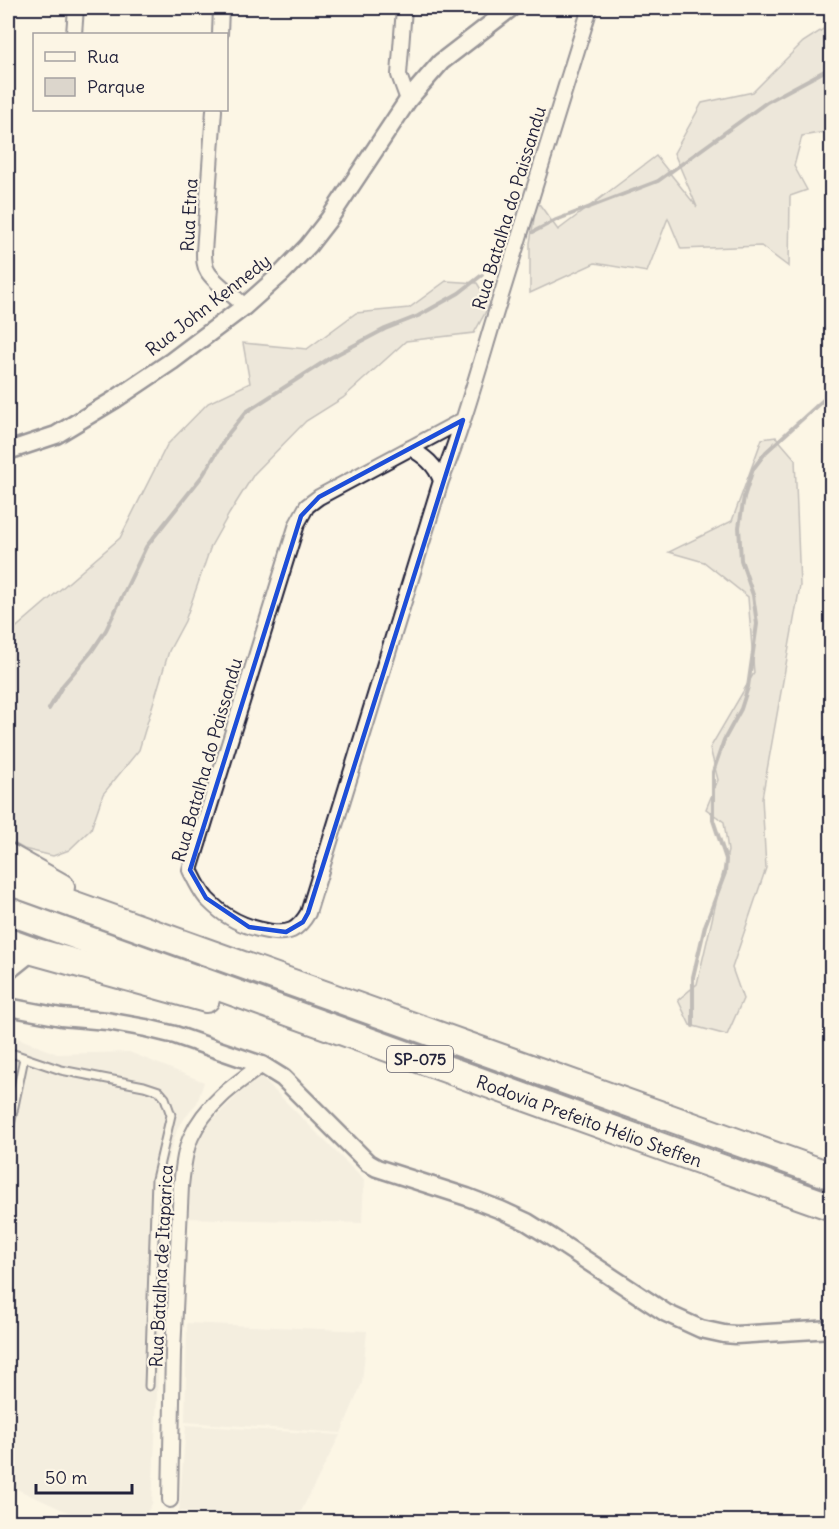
<svg xmlns="http://www.w3.org/2000/svg" width="839" height="1529" font-family="Delius,sans-serif">
<style>
.built{fill:#ece5d8}
.green{fill:#dcd6cc;stroke:#7f7c84;stroke-width:1.5}
.lines{fill:none;stroke-linecap:round;stroke-linejoin:round}
.stream{stroke:#78757e;stroke-width:4}
.service-casing{stroke:#22223b;stroke-width:11}
.minor-casing{stroke:#22223b;stroke-width:18}
.tertiary-casing{stroke:#22223b;stroke-width:21}
.motorway-casing{stroke:#22223b;stroke-width:30}
.service{stroke:#fcf5e5;stroke-width:7}
.minor{stroke:#fcf5e5;stroke-width:14}
.tertiary{stroke:#fcf5e5;stroke-width:16}
.motorway{stroke:#fcf5e5;stroke-width:26}
.marked{fill:none;stroke:#1d4ed8;stroke-width:4.5;stroke-linejoin:round}
.labels{text-anchor:middle;dominant-baseline:central;stroke-width:4.5;stroke-linejoin:round;paint-order:stroke}
.shield{fill:#fcf5e5;stroke:#63616e;stroke-width:1.5}
.shield-label{font-size:16px;font-weight:bold;fill:#22223b}
.street-label{font-size:18px;fill:#22223b;stroke:#fcf5e5}
</style>
<rect width="100%" height="100%" fill="#fcf5e5"/>
<filter id="ink" filterUnits="userSpaceOnUse"><feTurbulence type="fractalNoise" baseFrequency=".0167" numOctaves="2"/><feDisplacementMap in="SourceGraphic" scale="12" xChannelSelector="R" yChannelSelector="G"/><feConvolveMatrix kernelMatrix="1 2 1 2 8 2 1 2 1" color-interpolation-filters="sRGB"/></filter>
<g filter="url(#ink)">
<path class="built" d="M8 1034 57 1054 129 1052 204 1082 197 1103 178 1127 166 1165 161 1310 152 1504 142 1521H87L8 1485Z
M261 1077 364 1180 362 1223 184 1218 191 1164 201 1131 249 1084Z
M187 1323 367 1331 362 1383 341 1433 185 1422Z
M186 1425 340 1435 296 1521H287L179 1511Z"/>
<path class="green" d="M831 24V131L802 136 794 166 807 190 790 196 789 267 761 246 681 249 668 218 647 272 595 263 530 293V243L537 201 558 230 656 156 697 207 674 153 702 103 753 92 803 42Z
M446 281 477 283 490 304 474 333 406 341 343 398 306 421 254 474 229 514 211 546 185 621 169 651 139 750 103 794 91 829 69 850 53 856 24 849 8 840V640L11 632 120 538 167 445 208 403 250 383 243 343 307 349 356 313 409 308Z
M776 437 795 459 800 586 762 798 766 868 732 968 743 999 727 1035 690 1025 678 1000 697 984 728 851 724 822 706 809 718 780 710 748 754 673 748 597 704 562 669 552 732 521 762 439Z"/>
<g class="lines">
<path class="stream" d="M533 232 556 220 658 181 767 102 832 67
M49 709 63 685 92 651 106 630 146 547 203 475 228 434 246 412 330 358 385 329 418 316 459 293 482 275
M693 1026V977L705 926 725 873 726 859 713 820V772L724 740 741 709 748 687 757 624 753 595 741 560 739 527 744 497 753 469 766 452 832 392"/>
<g class="service-casing">
<path id="service" d="M8 1052 61 1070 144 1086 159 1091 165 1098 171 1115 156 1179 149 1386
M8 1135 24 1058"/>
</g>
<g class="minor-casing">
<path id="minor" d="M404 8 399 75 408 100
M74 34 76 8
M220 34 221 8
M214 110 204 252C204 259 204 266 208 272 214 282 235 297 245 306
M463 420 319 497 307 506 297 524 190 870C195 880 200 891 207 899 213 905 221 913 229 917 243 926 276 937 292 930 300 926 304 920 308 913L441 481C465 422 481 360 500 299 530 202 560 105 590 8
M410 448C424 456 436 465 441 481
M170 1500 173 1352 181 1186C183 1170 184 1152 191 1137 205 1105 235 1084 262 1065"/>
</g>
<g class="tertiary-casing">
<path id="tertiary" d="M8 451 56 435 114 400 172 361 245 306 282 273 308 246 329 219 408 100 441 62 511 8
M8 971 33 951
M8 1007 61 1017 107 1021 146 1028 175 1035 262 1065 283 1078 368 1163 377 1168 467 1197 501 1210 527 1222 551 1237 666 1313 701 1329 724 1334 736 1335 832 1329"/>
</g>
<g class="motorway-casing">
<g id="motorway">
<path d="M8 857 61 887"/>
<path d="M8 881 832 1176"/>
<path id="s1" d="M8 911 679 1153 832 1207"/>
<path d="M8 942 33 951 206 999"/>
</g>
</g>
<use href="#service" class="service"/>
<use href="#minor" class="minor"/>
<use href="#tertiary" class="tertiary"/>
<use href="#motorway" class="motorway"/>
</g>
</g>
<path d="M0 0H839V1529H0ZM463 420 308 913 303 922 286 932 249 927 206 898 190 870 301 516 319 497Z" fill="#fcf5e5" fill-opacity=".55" fill-rule="evenodd"/>
<path class="marked" d="M463 420 308 913 303 922 286 932 249 927 206 898 190 870 301 516 319 497Z"/>
<g class="labels">
<rect class="shield" x="387" y="1046" width="66" height="26" rx="4.5"/>
<g class="shield-label">
<text x="420" y="1059">SP-075</text>
</g>
<g class="street-label">
<text transform="translate(509 208) rotate(-73)">Rua Batalha do Paissandu</text>
<text transform="translate(189 215) rotate(-87)">Rua Etna</text>
<text transform="translate(208 305) rotate(-38)">Rua John Kennedy</text>
<text transform="translate(207 760) rotate(-74)">Rua Batalha do Paissandu</text>
<text stroke="none"><textPath href="#s1" startOffset="618">Rodovia Prefeito Hélio Steffen</textPath></text>
<text transform="translate(161 1266) rotate(-87)">Rua Batalha de Itaparica</text>
</g>
</g>
<rect width="839" height="1529" fill="none" stroke="#fcf5e5" stroke-width="30"/>
<rect x="15" y="15" width="809" height="1499" fill="none" stroke="#22223b" stroke-width="2" filter="url(#ink)"/>
<rect x="33" y="33" width="195" height="78" fill="#fcf5e5" stroke="#a5a1a1" stroke-width="1.5"/>
<rect x="45" y="52" width="30" height="9" fill="#fcf5e5" stroke="#a5a1a1" stroke-width="1.5"/>
<text x="87" y="63" font-size="18" fill="#22223b">Rua</text>
<rect x="45" y="78" width="30" height="18" fill="#dcd6cc" stroke="#a5a1a1" stroke-width="1.5"/>
<text x="87" y="93" font-size="18" fill="#22223b">Parque</text>
<path d="M36 1484v9h96v-9" fill="none" stroke="#22223b" stroke-width="3"/>
<text x="45" y="1484" font-size="18" fill="#22223b" stroke="#fcf5e5" stroke-width="4.5" paint-order="stroke">50 m</text>
</svg>
